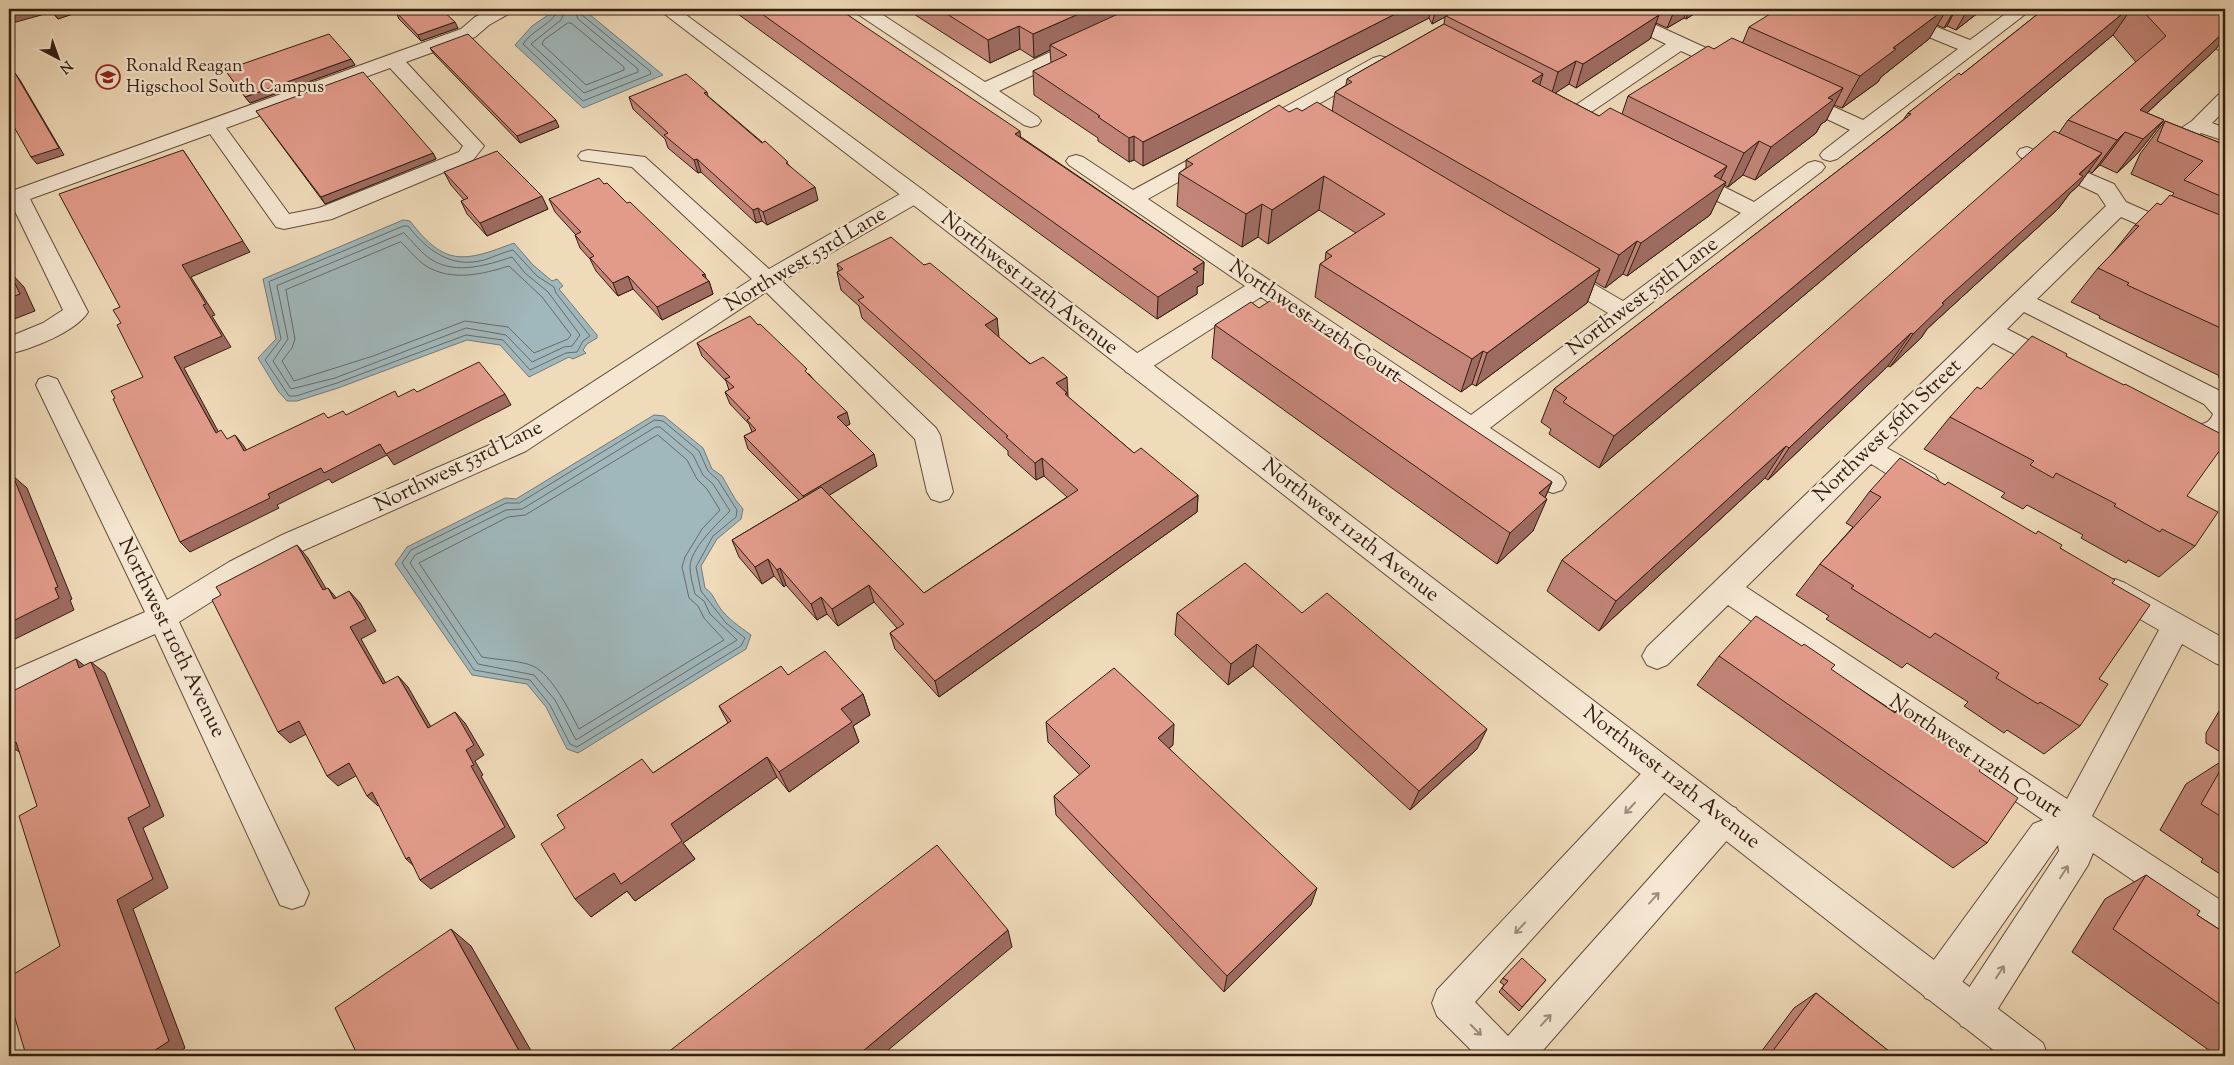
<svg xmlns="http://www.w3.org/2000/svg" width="2234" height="1065" font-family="'Sorts Mill Goudy',serif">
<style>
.water{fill:#a0b7bb;stroke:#747977}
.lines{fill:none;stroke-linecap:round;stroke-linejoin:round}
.shore{stroke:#6a6a66;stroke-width:1}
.minor-casing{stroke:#624c3a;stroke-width:2}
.tertiary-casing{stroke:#624c3a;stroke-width:2}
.minor{fill:#f5e7d2;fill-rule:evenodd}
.tertiary{fill:#f5e7d2;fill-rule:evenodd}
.wall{fill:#c28578;stroke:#331d10}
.shaded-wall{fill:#9e6c61;stroke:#331d10}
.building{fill:#e29b8b;stroke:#331d10}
.oneway{stroke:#9e8c7b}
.labels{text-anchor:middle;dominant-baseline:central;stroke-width:4.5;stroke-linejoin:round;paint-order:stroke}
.far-poi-label{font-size:18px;fill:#331d10;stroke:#f5e7d2;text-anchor:start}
.street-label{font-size:21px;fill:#331d10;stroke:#f5e7d2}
</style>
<rect width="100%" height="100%" fill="#efdab9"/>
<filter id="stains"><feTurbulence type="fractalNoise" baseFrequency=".004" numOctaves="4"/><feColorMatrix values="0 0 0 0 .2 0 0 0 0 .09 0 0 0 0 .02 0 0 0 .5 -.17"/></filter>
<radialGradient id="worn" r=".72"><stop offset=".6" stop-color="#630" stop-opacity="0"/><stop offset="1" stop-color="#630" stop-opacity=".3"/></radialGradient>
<path class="water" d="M557 9H583L663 75 583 108 515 45 532 26Z
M403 220 410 221C445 267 464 262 514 243L533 265 552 281 557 279 563 286 559 289 597 335V338L587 344 583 350 586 353 573 359 569 357 529 377 500 345 467 340 338 388 297 401H287L278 391 258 358 276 339 263 279Z
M654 415 664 416 703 448 712 469 722 476 735 499 743 509 741 519 717 539 701 566 705 588C714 594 714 600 720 608 728 619 740 627 751 635L746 649 578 753 567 749 546 707 527 684 472 675 395 564 407 547 505 498 516 499Z"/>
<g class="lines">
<path class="shore" d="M559 9C553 24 532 30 523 44L583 101 651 74 650 71 582 15 580 9
M566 9 561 20 531 44 584 93 638 72V69L578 19 574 9
M568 23H571L624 67V70L586 85 542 44 544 40Z
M404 226H408C427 250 451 269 484 260 494 257 503 252 513 250L537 276 554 287 556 293 590 336 583 341 577 352 566 353 530 370 503 340 466 335 337 383 296 396H289L265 360 281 339 269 282Z
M404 233C413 242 422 254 432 260 457 275 487 265 512 257L525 273 548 292 580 335 572 346 564 347 532 362 506 335 466 328 335 378 291 389 273 361 288 339 277 286Z
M401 242C409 250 417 260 426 266 452 282 483 274 509 266L542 297 571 335 568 339 534 353 508 327 465 321 373 356 294 381 282 361 292 348 295 339 286 290Z
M655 420 663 421 699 451 708 471 718 480 737 510 736 517 713 536 696 567 701 591 726 623 745 638 741 646 577 747 570 744 550 705 530 680 474 670 402 563 411 550 506 503H519Z
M656 427H660L693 455 703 475 713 484 730 511C718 523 690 549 690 567 690 576 693 585 695 594L704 601 710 614 737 640 576 740 555 700 534 675 478 664 410 563 415 555 506 510 522 509Z
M658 435 687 460 697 479 707 489 720 510 702 529 685 557 682 567 689 598 698 606 704 618 724 640 579 729C569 710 552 675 533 666 518 660 498 660 482 657L419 563 508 517 525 515Z"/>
<g class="minor-casing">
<path id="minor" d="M491 9H513L510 13 489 25 475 37 406 62 484 146 473 160 332 219 284 229 276 227 210 134 30 199 88 312C76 332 31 349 9 354V337L43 323 63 310 12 205 9 206V192L461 29 475 17ZM390 68 463 146 459 152 319 208 289 214 226 128Z
M853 9H874L985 82 1077 40 1084 38 1091 40 1093 44 1091 48 999 91 1038 117 1041 121 1038 125 1031 127 1024 125 856 13Z
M1598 9H1621L1739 63 1742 67 1739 71 1732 73 1725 71 1681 51 1578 121 1571 123 1564 121 1561 117 1564 113 1666 44 1601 13Z
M1867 9H1891L1970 40 2012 9H2032L1837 159 1830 161 1823 159 1820 155 1823 151 1850 130 1789 101 1786 97 1789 93 1796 91 1803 93 1863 120 1958 49 1870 13Z
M2185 25 2225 40V52L2178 35 2176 31 2178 27Z
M1380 56 1387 58 1390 62 1387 66 1272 130 1265 132 1258 130 1255 126 1258 122 1373 58Z
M2225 93V110L2212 123 2225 128V141L2201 133C2189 141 2178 152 2163 148L2160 144 2163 140 2192 121 2218 95Z
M2027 147 2114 184 2126 202 2225 246V262L2121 217 2037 299 2222 392 2225 395V436L2199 443 2170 436 2166 429 2170 422C2186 417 2205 434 2213 414L2204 404 2024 312 2007 329 2063 358 2066 364 2063 370 2054 373 2045 370 1993 343 1887 448 1935 475 1939 482 1935 489C1915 496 1889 474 1871 464L1746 587 2067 799 2159 630 2105 599 2101 591 2105 583 2115 579 2125 583 2225 639V667L2215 663 2182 644 2092 816 2225 903V940L2213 935 2093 853 2088 865 1987 1026 1974 1031 1961 1026 1956 1013 1961 1000 2059 851 2058 845 1951 998 1938 1003 1925 998 1920 985 1925 972 2033 824 2043 820 1728 605 1667 665 1657 669 1647 665 1642 656 1647 647 2106 206 2098 194 2020 157 2017 153 2020 149Z
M1212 149 1219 151 1222 155 1219 159 1148 199 1471 415 1608 313 1552 279 1549 274 1552 269 1560 266 1568 269 1623 301 1741 213 1680 182 1676 177 1680 172 1687 171 1694 172 1754 202 1808 163 1815 161 1822 163 1825 167 1822 171 1490 428 1562 476 1566 483 1562 490 1553 493 1544 490 1261 297 1144 372 1135 375 1126 372 1123 366 1126 360 1245 286 1069 165 1066 161 1069 157 1076 155 1083 157 1133 190 1205 151Z
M588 150 645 157 769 269 907 190 915 188 923 190 926 195 923 200 782 281 936 428 940 435 953 492 949 499 940 502 931 499 927 492 915 439 766 292 526 451 302 551 249 578 179 622 309 893 304 905 292 909 280 905 155 634 9 699V672L145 612 36 385 39 379 48 376 57 379 167 600 229 562 282 535 508 437 752 279 632 167 581 160 578 156 581 152Z
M1663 758 1674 762 1679 772 1674 782 1475 1002 1508 1036 1712 808 1724 804 1736 808 1740 819 1736 830 1538 1056H1477L1437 1016 1432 1003 1437 990 1652 762Z"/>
</g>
<g class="tertiary-casing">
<path id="tertiary" d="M658 9H678L923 190 2043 1043 2048 1056H2001L907 200Z"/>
</g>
<use href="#minor" class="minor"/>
<use href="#tertiary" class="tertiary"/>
</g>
<path class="wall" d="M9 9H87L58 19 52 12Z
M731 9H839L1021 137 1204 262 1203 284 1197 287V294L1157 319Z
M906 9H1702L1686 19 1684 18 1667 28 1656 23 1650 39 1576 88 1569 84 1555 93 1599 116 1622 114 1628 96 1714 49 1743 42 1749 27 1797 11 1800 9H1983L1956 30 1947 26 1944 28 1937 25 1929 39 1881 77 1878 82 1842 108 1834 105 1826 121 1821 124 1816 133 1755 180 1743 175 1728 187 1724 185 1710 215 1627 276 1623 274 1605 288 1595 282 1587 303 1476 386 1472 384 1461 392 1315 297 1320 264 1325 261 1326 252 1356 233 1319 210 1268 244 1258 237 1242 247 1177 206 1179 173 1186 168V160L1289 112 1302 111 1332 112 1335 92 1346 85 1347 79 1444 24 1445 17 1432 24 1429 18 1143 166 1134 160 1129 162 1098 141V138L1034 95 1033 71 1051 63 1050 50 1034 58 1020 49 990 63Z
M2044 9H2225V39L2224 38 2215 50 2147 113 2164 120 2138 153 2117 173 2100 165 2092 173 2089 171 2078 186 2070 193 2058 209 1927 329 1921 338 1890 367 1888 366 1768 480 1765 478 1599 631 1547 591 1562 560 2059 133 2068 120 2136 62 2113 35 1599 468 1549 434 1551 429 1541 422 1554 389 1866 149 1903 120 1908 113 1961 75Z
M396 12 458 28 421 41 399 19Z
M430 48 559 127 520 143 434 54Z
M351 59 355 65 250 103 225 70Z
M707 92 708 96 789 165 818 200 767 225 762 221 756 223 701 172 698 173 668 148 665 139 633 109 629 97Z
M256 111 433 153 436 159 325 204Z
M2165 121 2223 144 2225 142V381L2218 377 2220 376 2099 318 2100 316 2071 302 2098 268 2111 255 2135 225 2172 196 2174 193 2131 174 2140 154Z
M444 172 548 209 487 236 467 214 461 201 464 200 451 185Z
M604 184 627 203 709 281 713 294 662 320 633 289 618 296 596 271 590 259 580 248 575 235H576L555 212 549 199Z
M837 264 924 265 997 318 998 337 1068 395 1067 396 1134 453 1198 495 1197 512 939 697 895 649 890 633 897 628 874 602 838 626 827 614 817 620 786 585 784 587 774 576 762 584 739 557 732 540 799 500 748 449 744 436 752 432 749 424 730 404 725 392 729 390 726 381 702 356 697 343 809 374 850 424 846 426 877 466 829 495 924 593 1067 497 1044 476 1036 480 1008 455V451L862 318 859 306 841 290 837 272 839 271Z
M1259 308 1552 482 1545 498 1533 531 1497 564 1212 358 1215 325Z
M2066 356 2187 496 2195 546 2159 577 2128 560 2126 563 2081 538 2083 535 2027 505 2023 509 2001 497 2005 493 1924 449 1950 417 1981 389Z
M1945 485 2060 548 2112 583 2099 679 2080 726 2044 754 2007 730 2004 733 1964 706 1968 702 1907 663 1902 668 1826 619 1829 616 1796 595 1820 564 1853 527 1846 523 1870 491Z
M1177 613H1302L1477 749 1410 810 1253 666 1228 685 1175 635Z
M1719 656 1831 670 1895 712 1901 706 1920 726 1979 771 1987 843 1953 868 1697 685Z
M788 675 863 694 870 715 853 726 859 742 789 792 777 777 683 843 695 859 635 901 627 891 591 917 653 773 728 723 719 706Z
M2225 701V755L2206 743V733Z
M1046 722 1173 745 1169 748 1311 905 1224 992 1056 815 1054 796 1080 775 1048 742Z
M2225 759V877L2201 862 2203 859 2160 830 2186 784Z
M2146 875 2197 915 2225 933V1056H2217L2072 952 2105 899Z
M1503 978 1546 980 1519 1011 1499 992 1504 985 1500 982Z
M1816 993 1895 1056H1758L1794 1008Z"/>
<path class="shaded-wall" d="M9 9H50L52 12 9 24Z
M51 9H87L58 19Z
M1090 9H1142L1050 45V50L1034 58 1033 34Z
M1405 9H1430L1429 18 1143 166V142Z
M1436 9H1461L1446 16 1445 17 1432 24Z
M1675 9H1688L1684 18 1667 28Z
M1690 9H1702L1686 19Z
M1945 9H1947L1929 39 1881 77 1878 82 1842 108 1860 76 1893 48Z
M1955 9H1956L1947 26 1944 28Z
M1968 9H1983L1956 30Z
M2128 9H2131L2113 35 1599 468 1614 436Z
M1659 15 1650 39 1576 88 1583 64Z
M455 22 458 28 421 41 418 35Z
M1019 26 1020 49 990 63 988 40Z
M2225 31V37L2215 50 2126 132H2125L2100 165 2092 173 2140 110Z
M351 59 355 65 250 103 245 97Z
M1576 61 1569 84 1551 96 1558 72Z
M15 73 20 80 64 155 37 164 31 157Z
M1543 74 1533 107 1532 81Z
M1843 88 1826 121 1821 124 1816 133 1755 180 1771 147 1828 98Z
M556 120 559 127 520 143 517 136Z
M2164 120 2138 153 2117 173 2143 139Z
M1020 131 1022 153 1015 134Z
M1134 136V160L1129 162V138Z
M1759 141 1743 175 1728 187 1744 153Z
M183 150 250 252 191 277 215 315 212 316 231 347 184 368 225 444 216 433 174 357 203 305 182 265Z
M433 153 436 159 325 204 321 197Z
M2102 153 2078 186 2070 193 2058 209 1927 329 1921 338 1890 367 1913 334 1942 303Z
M697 159 701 172 698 173 694 160Z
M1727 166 1716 189 1726 182 1710 215 1627 276 1641 243 1714 176Z
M1324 176 1319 210 1268 244 1272 210Z
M815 187 818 200 767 225 763 212Z
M542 196 548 209 487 236 480 223Z
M1262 204 1258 237 1242 247 1246 214Z
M758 208 762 221 756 223 753 210Z
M1637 241 1623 274 1605 288 1619 255Z
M1204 262 1203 284 1197 287V294L1157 319 1158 297 1193 269Z
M1600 269 1587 303 1476 386 1487 353Z
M9 271 24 287 35 311 9 321Z
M705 274 707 282 709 281 713 294 662 320 657 307Z
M628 276 633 289 618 296 613 283Z
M997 318 999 337 987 344 985 325Z
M1911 333 1888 366 1768 480 1789 448Z
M1483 351 1472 384 1461 392 1472 359Z
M1067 377 1068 395V411L1056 383Z
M505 394 511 405 394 465 387 455 332 483 329 479 277 505 279 508 190 552 180 542 268 494 321 468Z
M847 412 850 424 840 430 837 417Z
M235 435 244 446 254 462 244 451Z
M1786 446 1765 478 1599 631 1616 601Z
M874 454 877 466 807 509 803 496Z
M1042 458 1044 476 1036 480 1035 463Z
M13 476 27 488 72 599 70 600 74 610 9 642Z
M1552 482 1542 504 1547 499 1533 531 1497 564 1510 533 1539 493Z
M1198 495 1197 512 939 697 935 681Z
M297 545 308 558 334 602 323 590Z
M768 559 774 576 762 584 755 567Z
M780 568 786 585 784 587 777 570Z
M869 585 874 602 838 626 832 609Z
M328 588 338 600 334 599Z
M349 591 360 603 376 631 361 639 393 696 383 684 350 627Z
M821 597 827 614 817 620 811 604Z
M1257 644 1253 666 1228 685 1231 664Z
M76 659 91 671 79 668Z
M91 662 105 673 164 816 143 828 168 888 133 909 185 1048 173 1056H146L117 900 128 818Z
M398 676 408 687 438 739 428 728Z
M863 694 870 715 853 726 859 742 789 792 779 772 841 709Z
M455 712 465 723 484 755 475 761 483 775 481 776 515 837 431 889 420 880 471 766 466 750Z
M299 721 310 732 290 743 278 732Z
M1174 724 1173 745 1157 758 1158 738Z
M1487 729 1477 749 1410 810 1419 791Z
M9 735 21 743 26 756 13 748 9 750Z
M767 757 777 777 683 843 695 859 635 901 627 891 591 917 575 899 671 824Z
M349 763 361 773 338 786 327 776Z
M372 792 383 803 378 806 367 796Z
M409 857 417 869 406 859Z
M1317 888 1311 905 1224 992 1227 976Z
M451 929 471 946 534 1056H522Z
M1008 930 1012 947 881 1056H857Z"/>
<path class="building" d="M406 9H441L455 22 418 35 396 12Z
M755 9H839L1020 131 1015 134 1204 262 1193 269 1198 272 1158 297Z
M939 9H1090L1033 34 1019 26 988 40Z
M1129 9H1405L1143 142 1134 136 1129 138 1098 117 1100 116 1033 71 1067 55 1050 45Z
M1458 9H1645L1659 15 1583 64 1576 61 1558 72 1446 16Z
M1778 9H1792L1797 11 1800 9H1945L1893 48 1896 49 1860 76 1749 27Z
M2044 9H2128L1614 436 1563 402 1567 398 1554 389 1866 149 1911 114 1908 113 1959 73 1961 75Z
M2141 9H2215L2225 12V31L2140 110 2164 120 2143 139 2125 132 2117 140 2068 120 2166 36Z
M1444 24 1543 74 1532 81 1599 116 1610 108 1727 166 1714 176 1726 182 1641 243 1637 241 1619 255 1335 92 1352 82 1347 79Z
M329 34 351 59 245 97 225 70Z
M468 34 556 120 517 136 430 48Z
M1732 38 1843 88 1828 98 1833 100 1771 147 1759 141 1744 153 1628 96 1708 46 1714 49Z
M363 72 433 153 321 197 256 111Z
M15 73 59 148 31 157 9 118V75Z
M686 74 707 92 704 93 762 143 765 141 788 162 786 163 815 187 763 212 758 208 753 210 697 159 694 160 664 135 668 133 629 97Z
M1317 102 1600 269 1487 353 1483 351 1472 359 1320 264 1332 256 1326 252 1385 214 1324 176 1272 210 1262 204 1246 214 1179 173 1193 164 1186 160 1279 105 1289 112 1297 108 1302 111Z
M2165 121 2223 144 2225 142V198L2184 180 2203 161 2157 141Z
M2054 131 2102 153 2079 174 2083 176 1942 303 1944 304 1913 334 1911 333 1789 448 1786 446 1616 601 1562 560 1715 428Z
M183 150 243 241 182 265 206 304 203 305 222 336 174 357 216 433 221 430 227 439 235 435 244 451 324 413 328 418 343 411 346 415 395 391 398 397 414 389 417 392 479 362 505 394 386 454 380 444 324 473 321 468 268 494 270 498 180 542 113 399 115 398 111 391 143 377 117 325 121 323 113 310 120 307 59 194Z
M497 151 542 196 480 223 461 201 468 198 444 172Z
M599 178 604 184 607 183 627 203 630 202 705 274 702 275 709 281 657 307 628 276 613 283 590 258 594 256 575 235 581 232 549 199Z
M2170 195 2225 217V330L2127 285 2129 283 2098 268 2139 226 2135 225 2157 203 2161 205Z
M891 237 924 265 930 263 997 318 985 325 1030 364 1043 357 1067 377 1056 383 1067 393 1065 394 1134 453 1141 448 1198 495 935 681 890 633 904 624 869 585 832 609 821 597 811 604 780 568 777 570 768 559 755 567 732 540 821 487 924 593 1078 490 1042 458 1035 463 1006 437 1008 436 858 300 864 297 837 272 843 269 837 264Z
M9 271 20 294 9 298Z
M1276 297 1552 482 1539 493 1547 499 1510 533 1215 325 1251 302 1259 308Z
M750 316 758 325 760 324 807 369 805 371 847 412 837 417 874 454 803 496 744 436 756 430 747 420 750 418 725 392 734 387 725 379 730 377 697 343Z
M2032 336 2067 354 2066 356 2124 385 2125 384 2225 436V443L2187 496 2218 512 2195 546 2162 529 2160 532 2114 506 2116 504 2056 473 2053 478 2030 465 2034 461 1950 417 1977 387 1981 389Z
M1900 458 1945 485 1948 482 2036 534 2038 531 2062 545 2060 548 2115 580 2112 583 2150 605 2099 679 2108 684 2080 726 2040 702 2038 704 1996 678 1999 673 1935 633 1930 638 1851 588 1854 586 1820 564 1881 497 1870 491Z
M13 476 58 587 55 588 59 598 9 623V478Z
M297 545 323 590 328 588 334 599 349 591 366 619 350 627 383 684 398 676 428 728 455 712 474 745 466 750 474 765 471 766 505 827 420 880 409 857 406 859 372 792 367 796 349 763 327 776 299 721 278 732 212 600 221 595 216 587Z
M1245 563 1302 613 1327 593 1487 729 1419 791 1257 644 1231 664 1177 613Z
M1756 616 1802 646 1804 644 1835 665 1831 669 1895 713 1901 706 1924 721 1920 726 1982 767 1979 771 2018 798 1987 843 1719 656Z
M825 651 863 694 841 709 852 722 779 772 767 757 671 824 682 841 621 884 614 873 575 899 541 844 565 828 557 815 642 759 653 773 731 721 719 706 781 666 788 675Z
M76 659 79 668 91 662 150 806 128 818 153 879 117 900 169 1041 146 1056H24L26 1055 9 998V977L60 946 19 816 37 806 16 742 9 746V693Z
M1114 668 1174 724 1158 738 1317 888 1227 976 1054 796 1090 766 1046 722Z
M2225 762V819L2201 804Z
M937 845 1008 930 857 1056H663Z
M2146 875 2200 911 2197 915 2225 933V1008L2113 929Z
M451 929 522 1056H358L335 1008Z
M1522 958 1546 980 1522 1007 1502 988 1508 981 1503 978Z
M1816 993 1895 1056H1769Z"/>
<defs><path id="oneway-shaft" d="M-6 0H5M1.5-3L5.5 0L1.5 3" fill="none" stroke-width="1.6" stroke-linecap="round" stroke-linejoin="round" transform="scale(1.25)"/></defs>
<g class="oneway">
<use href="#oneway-shaft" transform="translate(1630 808) rotate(133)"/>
<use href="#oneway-shaft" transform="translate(2064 872) rotate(-57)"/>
<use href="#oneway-shaft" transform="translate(1654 898) rotate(-48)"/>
<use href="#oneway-shaft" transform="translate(1520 928) rotate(133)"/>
<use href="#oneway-shaft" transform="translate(2000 972) rotate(-57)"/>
<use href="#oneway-shaft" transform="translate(1546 1020) rotate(-48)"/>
<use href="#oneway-shaft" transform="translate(1476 1030) rotate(45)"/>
</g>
<defs>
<g id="school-ring" transform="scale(1.25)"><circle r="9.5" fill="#f5e7d2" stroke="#8f2418" stroke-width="1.5"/><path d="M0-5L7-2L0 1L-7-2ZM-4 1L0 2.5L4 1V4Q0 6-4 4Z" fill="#8f2418"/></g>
</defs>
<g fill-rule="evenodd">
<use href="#school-ring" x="108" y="77"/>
</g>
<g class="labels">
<g class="far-poi-label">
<text x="126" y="67">Ronald Reagan<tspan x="126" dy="21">Higschool South Campus</tspan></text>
</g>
<g class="street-label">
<text transform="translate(806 260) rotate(-31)">Northwest 53rd Lane</text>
<text transform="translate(1029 284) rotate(38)">Northwest 112th Avenue</text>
<text transform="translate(1643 297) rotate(-37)">Northwest 55th Lane</text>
<text transform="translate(1315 322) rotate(34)">Northwest 112th Court</text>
<text transform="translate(1888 431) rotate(-44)">Northwest 56th Street</text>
<text transform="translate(459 467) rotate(-26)">Northwest 53rd Lane</text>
<text transform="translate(1350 531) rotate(38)">Northwest 112th Avenue</text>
<text transform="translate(171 638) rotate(64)">Northwest 110th Avenue</text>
<text transform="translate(1975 757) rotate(34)">Northwest 112th Court</text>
<text transform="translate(1671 778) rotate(38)">Northwest 112th Avenue</text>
</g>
</g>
<rect width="2234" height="1065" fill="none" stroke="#efdab9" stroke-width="30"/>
<rect x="10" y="10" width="2214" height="1045" fill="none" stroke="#331d10" stroke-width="2.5"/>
<rect x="15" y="15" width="2204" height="1035" fill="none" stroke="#331d10"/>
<g transform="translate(58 58) rotate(139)" stroke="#f5e7d2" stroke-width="4" paint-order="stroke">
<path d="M0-4L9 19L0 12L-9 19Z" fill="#331d10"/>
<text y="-8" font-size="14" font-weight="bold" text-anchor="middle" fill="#331d10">N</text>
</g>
<rect width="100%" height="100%" filter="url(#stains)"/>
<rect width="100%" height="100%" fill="url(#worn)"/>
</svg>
